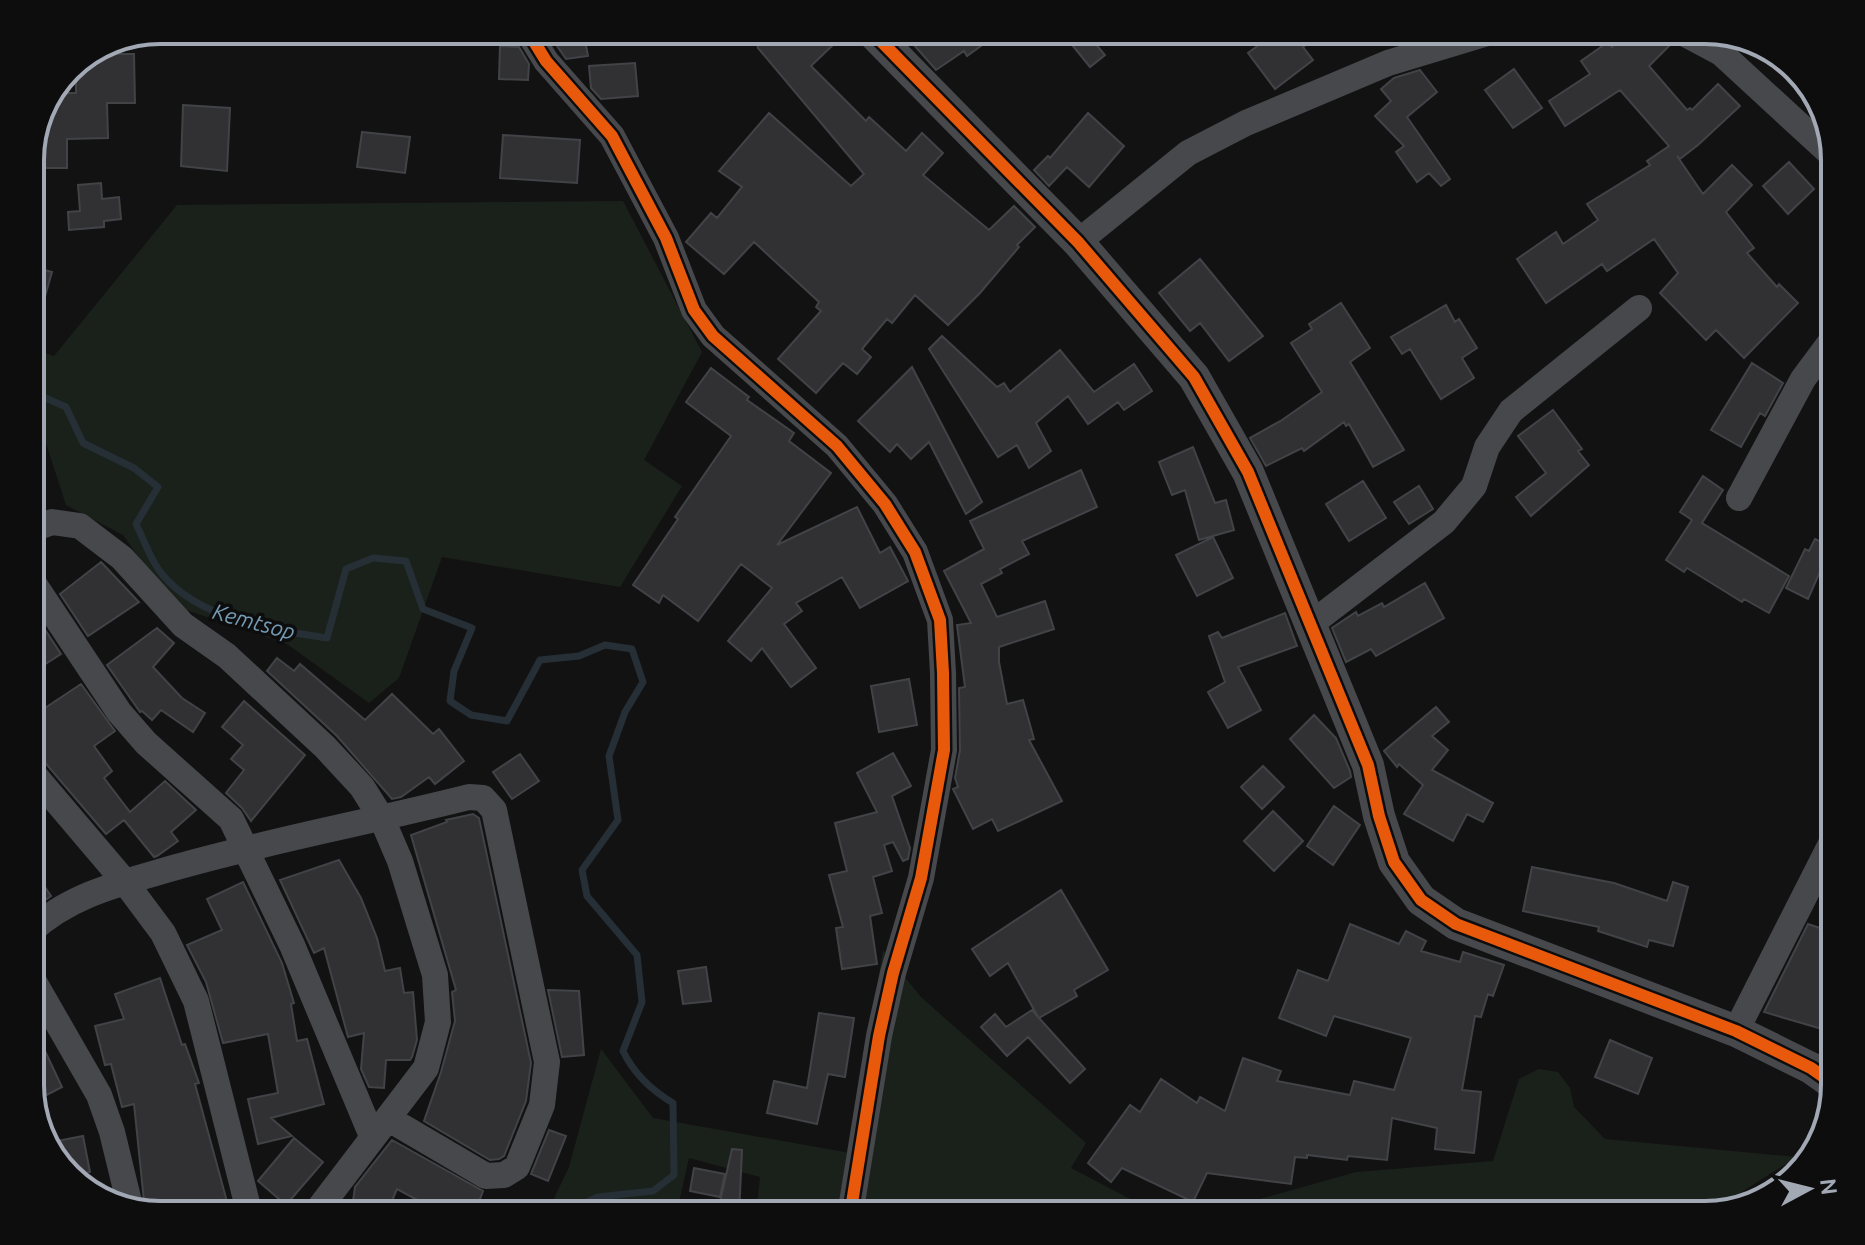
<svg xmlns="http://www.w3.org/2000/svg" width="1865" height="1245" font-family="Ubuntu,sans-serif">
<style>
.green{fill:#1a211b}
.lines{fill:none;stroke-linecap:round;stroke-linejoin:round}
.stream{stroke:#252f35;stroke-width:7}
.building{fill:#313134;stroke:#414347;stroke-width:2}
.minor{stroke:#46484c;stroke-width:26}
.tertiary{stroke:#46484c;stroke-width:32}
.cycleway-casing{stroke:#0d0d0e;stroke-width:17}
.cycleway{stroke:#e8590c;stroke-width:12}
.labels{text-anchor:middle;dominant-baseline:central;stroke-width:7;stroke-linejoin:round;paint-order:stroke}
.water-label{font-size:22px;font-style:italic;fill:#759cb4;stroke:#0d0d0e}
.rim{fill:none;stroke:#a2a9b5;stroke-width:4}
</style>
<rect width="100%" height="100%" fill="#121213"/>
<path class="green" d="M623 201 702 352 644 460 682 486 620 587 442 557 399 678 369 703 287 644 174 606 123 535 66 505 44 437 30 441V348L54 356 177 205Z
M883 950 921 997 1086 1143 1071 1168 1161 1215H756L760 1177 689 1158 676 1215H546L569 1167 601 1049 653 1118 850 1153Z
M1539 1069 1558 1072 1570 1088 1574 1107 1605 1139 1797 1157 1705 1215H1203L1356 1172 1493 1161 1519 1079Z"/>
<g class="lines">
<path class="stream" d="M30 395 41 396 66 407 83 443 134 468 158 487 136 524C144 540 151 561 162 574 198 619 273 630 327 638L346 569 373 558 406 561 423 609 472 628 454 671 450 701 471 715 507 721 540 660 579 656 605 645 632 649 643 682 625 712 609 756 618 820 582 870 587 896 637 955 642 1002 623 1051C634 1074 651 1090 673 1103L674 1175 653 1191 598 1197 559 1215"/>
</g>
<path class="building" d="M546 30H583L588 56 566 59Z
M754 30H823L835 43 811 66 866 121 869 117 906 151 922 133 943 153 923 175 989 230 1014 206 1035 227 1017 245 1019 247 980 293 948 325 915 295 892 323 887 319 862 349 871 357 857 374 843 363 816 393 778 359 821 311 816 307 819 302 754 242 724 274 686 242 711 213 717 218 742 187 719 171 769 113 851 186 864 174 758 48Z
M933 30H1003L967 56 964 51 936 70 913 44Z
M1060 30H1084L1105 55 1090 67Z
M1279 30H1325L1303 47 1313 60 1275 89 1248 53Z
M1631 30 1666 40 1671 44 1649 66 1687 110 1690 108 1692 110 1718 84 1740 106 1698 145 1680 159 1677 156 1703 194 1732 165 1752 185 1726 212 1754 248 1747 253 1777 287 1779 284 1798 303 1744 358 1716 330 1706 340 1660 293 1678 273 1654 239 1607 271 1602 264 1546 303 1517 259 1556 232 1563 244 1598 220 1587 204 1650 165 1647 161 1669 146 1620 90 1565 126 1549 101 1590 74 1581 61 1608 42 1612 47Z
M500 46 519 47 529 64 528 80 499 79Z
M101 54H134L135 103H107L108 138 67 139V168H30V152L57 93H76V65Z
M635 63 638 96 601 99 591 88 589 66Z
M1514 69 1542 108 1513 128 1485 90Z
M1420 70 1437 92 1407 117 1450 179 1441 186 1429 173 1417 182 1396 152 1404 146 1375 116 1391 101 1381 89 1394 78Z
M183 105 230 108 227 171 181 166Z
M1088 113 1124 146 1089 187 1067 167 1049 186 1034 170 1048 156 1050 158Z
M362 132 410 137 405 173 357 167Z
M503 135 580 140 577 183 500 178Z
M1789 162 1814 189 1788 214 1763 186Z
M101 183 102 199 119 197 121 219 104 221V227L69 230 68 212 80 211 78 185Z
M1200 259 1263 336 1229 361 1200 323 1190 331 1159 293Z
M30 266 52 272 36 328 30 327Z
M1341 303 1370 348 1350 362 1404 450 1373 467 1349 424 1346 426 1344 422 1304 451 1302 448 1266 466 1250 438 1282 420 1322 392 1291 343 1312 329 1309 324Z
M1446 305 1455 322 1459 319 1477 348 1462 358 1474 378 1441 399 1410 349 1402 354 1391 337Z
M942 336 997 387 1004 383 1010 392 1060 350 1094 392 1134 364 1152 391 1124 410 1118 402 1088 424 1068 396 1036 423 1051 451 1029 468 1017 445 998 457 929 349Z
M1752 363 1783 383 1765 416 1760 413 1741 447 1711 430Z
M912 367 982 502 966 514 929 442 911 459 897 444 890 452 858 421Z
M711 368 749 397 747 400 794 433 789 441 831 473 777 545 857 507 880 553 890 547 908 581 860 608 842 577 796 603 802 611 784 624 816 668 791 687 762 648 751 661 728 641 772 588 741 564 698 621 663 595 659 603 633 585 678 519 675 517 731 436 686 402Z
M1553 410 1582 449 1578 451 1589 465 1531 516 1516 497 1546 473 1518 436Z
M1193 447 1215 503 1226 500 1234 530 1199 540 1185 490 1172 495 1159 462Z
M1081 470 1097 507 1022 541 1029 554 1000 569 1002 573 981 584 997 617 1045 601 1054 629 999 647V662L1007 704 1023 700 1034 739 1029 740 1062 801 998 831 992 819 973 829 953 789 958 787 955 778 960 750 959 688 965 687 957 625 971 623 944 571 984 549 970 521Z
M1703 476 1723 490 1702 523 1789 576 1769 613 1744 599 1742 602 1687 568 1684 572 1666 560 1692 520 1680 512Z
M1363 481 1386 518 1349 541 1326 504Z
M1419 486 1433 509 1409 524 1394 502Z
M1213 537 1233 578 1197 596 1176 555Z
M1815 539 1831 547 1808 599 1786 588 1805 549 1809 551Z
M101 562 139 602 88 636 60 594Z
M1425 583 1444 618 1376 656 1371 649 1346 662 1332 628 1356 612 1358 616 1382 603 1384 607Z
M1285 613 1297 646 1238 667 1261 710 1228 728 1208 692 1225 682 1209 636 1218 632 1222 638Z
M36 616 61 654 30 674V620Z
M157 628 174 643 153 667 182 698 205 713 193 732 161 710 152 720 142 711 140 712 107 665Z
M277 658 294 671 300 664 365 720 392 694 433 734 439 729 464 761 435 784 429 777 401 797 392 799 337 736 267 671Z
M909 679 917 725 879 732 871 686Z
M81 684 115 731 94 746 112 771 104 778 130 812 165 781 196 810 171 832 178 841 157 856 154 857 124 820 106 834 30 745V718Z
M244 701 305 755 251 821 242 808 226 793 244 770 231 759 243 745 222 727Z
M1436 707 1449 722 1432 736 1448 750 1432 770 1493 803 1483 822 1467 814 1453 841 1404 814 1423 785 1399 764 1397 767 1384 751Z
M1314 715 1336 738 1350 771 1351 777 1334 788 1290 739Z
M893 753 911 786 892 796 910 848 908 859 903 861 893 842 884 845 892 871 873 877 882 913 870 916 877 964 842 969 836 928 843 927 829 875 847 871 835 823 877 812 857 773Z
M520 754 539 781 512 799 493 772Z
M1263 766 1284 787 1262 809 1241 787Z
M1334 806 1360 825 1333 865 1307 846Z
M1273 811 1303 841 1274 871 1244 841Z
M473 814 479 818 531 1063 526 1101 504 1156 499 1159 490 1160 424 1121 441 1072 455 1021 452 992 456 990 411 835 447 822 446 820Z
M339 860 361 898 377 938 385 971 400 968 404 993 413 992 417 1040 412 1057 410 1060H386L384 1088 369 1087 361 1069 364 1033 348 1037 324 948 314 953 280 880Z
M30 865 51 896 30 911Z
M1532 867 1614 883 1667 901 1673 882 1688 887 1673 946 1649 940 1647 947 1598 931 1599 927 1523 911Z
M243 882 282 963 294 1003 291 1004 297 1041 307 1039 324 1104 271 1118 292 1136 258 1144 248 1099 278 1093 268 1034 223 1043 206 982 187 945 222 930 207 899Z
M1061 890 1108 970 1074 990 1077 996 1039 1018 1085 1069 1070 1083 1028 1037 1007 1056 981 1027 995 1014 1006 1027 1032 1010 1038 1017 1008 963 990 976 972 949Z
M1350 924 1399 944 1406 931 1426 941 1421 951 1460 962 1463 952 1504 965 1493 996 1488 994 1481 1017 1475 1016 1462 1090 1481 1092 1474 1153 1435 1149 1437 1128 1392 1118 1387 1160 1348 1156 1347 1160 1307 1155V1158L1295 1157 1291 1184 1207 1173 1193 1202 1122 1168 1111 1182 1088 1163 1130 1105 1140 1112 1161 1079 1197 1103 1200 1097 1225 1111 1243 1058 1281 1071 1277 1081 1350 1095 1354 1081 1394 1090 1411 1038 1334 1016 1326 1036 1279 1018 1298 970 1328 981Z
M1808 924 1835 933V981L1822 1029 1764 1012Z
M706 967 711 1001 683 1004 678 971Z
M160 978 182 1045 185 1044 199 1083 195 1084 229 1209 207 1215H160L145 1211 134 1104 122 1107 111 1064 105 1065 95 1026 124 1019 115 994Z
M548 990 579 991 584 1055 562 1057Z
M819 1013 854 1018 845 1077 828 1074 817 1124 767 1113 774 1081 807 1088Z
M30 1019 62 1087 33 1102 30 1093Z
M1610 1040 1652 1058 1638 1094 1595 1077Z
M549 1130 566 1136 548 1181 531 1174Z
M83 1136 90 1172 71 1176 55 1159 52 1142Z
M294 1138 323 1162 286 1205 258 1181Z
M392 1140 483 1191 474 1215H435L436 1210 397 1189 386 1215H351L355 1187Z
M732 1149 742 1150 739 1215H717Z
M694 1168 725 1174 720 1197 690 1191Z"/>
<g class="lines">
<path class="minor" d="M527 30 546 61 612 136 666 238 694 310 713 336 837 446 885 504 915 552 940 620 943 673 944 750 921 878 893 973 879 1036 850 1215
M1678 30 1721 53 1834 157
M1078 242 1188 153 1246 123 1388 63 1497 30
M1739 498 1803 379 1835 336
M30 530 52 522 80 526 122 558 183 625 227 656 325 747 362 787 382 819 400 861 435 975 438 1022 426 1068 314 1215
M30 578 119 712 146 743 231 819 292 945 372 1136
M1311 624 1444 522 1474 486 1487 447 1511 411 1639 308
M30 770 125 882 163 933 196 1001 250 1215
M30 932C70 894 122 883 173 868 271 840 370 822 469 797L483 798 494 810 547 1062 542 1105 517 1167 504 1175 486 1176 389 1119
M30 975 99 1095 112 1132 130 1206
M1736 1031 1835 836"/>
<path class="tertiary" d="M870 30 1078 242 1194 377 1248 472 1368 765 1379 816 1394 862 1421 900 1456 924 1736 1031 1811 1068 1835 1085"/>
<g class="cycleway-casing">
<path id="cycleway" d="M527 30 546 61 612 136 666 238 694 310 713 336 837 446 885 504 915 552 940 620 943 673 944 750 921 878 893 973 879 1036 850 1215
M870 30 1078 242 1194 377 1248 472 1368 765 1379 816 1394 862 1421 900 1456 924 1736 1031 1811 1068 1835 1085"/>
</g>
<use href="#cycleway" class="cycleway"/>
</g>
<g class="labels">
<g class="water-label">
<text transform="translate(254 621) rotate(15)">Kemtsop</text>
</g>
</g>
<path d="M0 0H1865V1245H0ZM160 44H1705A116 116 0 0 1 1821 160V1085A116 116 0 0 1 1705 1201H160A116 116 0 0 1 44 1085V160A116 116 0 0 1 160 44Z" fill="#0d0d0e" fill-rule="evenodd"/>
<path class="rim" d="M160 44H1705A116 116 0 0 1 1821 160V1085A116 116 0 0 1 1705 1201H160A116 116 0 0 1 44 1085V160A116 116 0 0 1 160 44Z"/>
<g transform="translate(1809 1189) rotate(83)" stroke="#0d0d0e" stroke-width="6" paint-order="stroke">
<path d="M0-6L14 30L0 20L-14 30Z" fill="#a2a9b5"/>
<text y="-12" font-size="22" font-weight="bold" text-anchor="middle" fill="#a2a9b5">N</text>
</g>
</svg>
